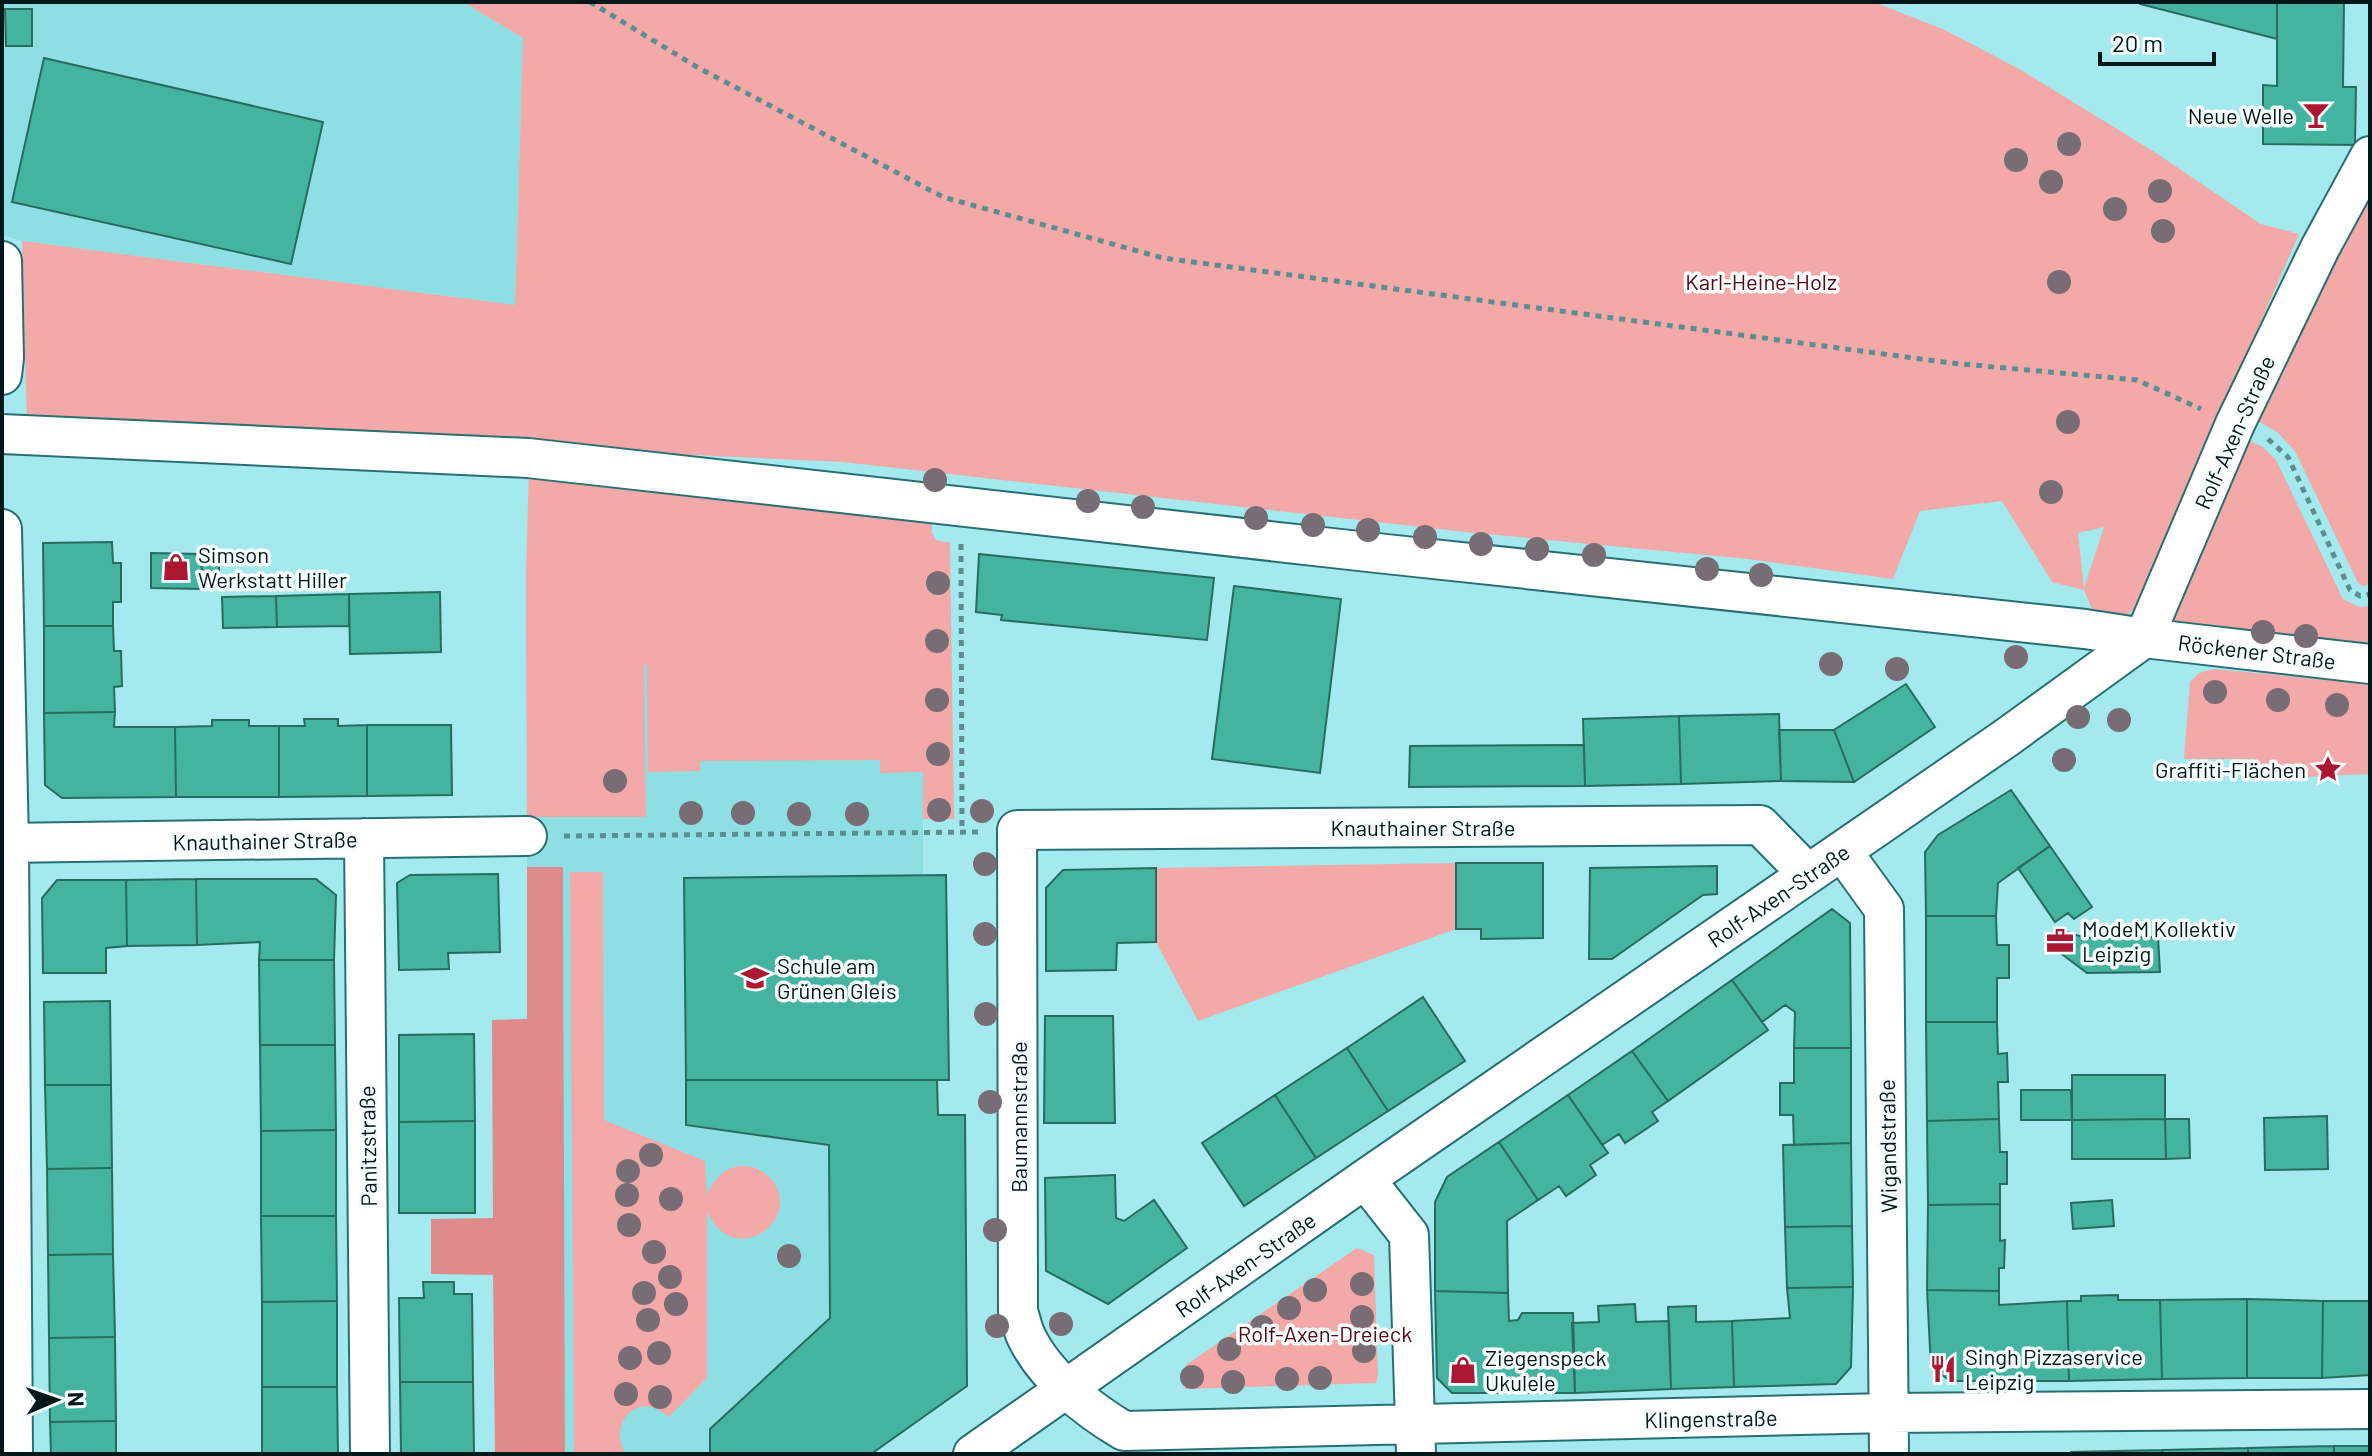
<svg xmlns="http://www.w3.org/2000/svg" width="2372" height="1456" font-family="Barlow,sans-serif">
<style>
.built{fill:#8edfe3}
.green{fill:#f3a9a8;fill-rule:evenodd}
.forest{fill:#e08b8b}
.building{fill:#44b4a1;stroke:#296b5f;stroke-width:2}
.lines{fill:none;stroke-linecap:round;stroke-linejoin:round}
.minor-casing{stroke:#286f73;stroke-width:42}
.path{stroke:#5c8e91;stroke-width:5;stroke-dasharray:6 6;stroke-linecap:butt}
.minor{stroke:#fff;stroke-width:38}
.tree{fill:#786c75}
.labels{text-anchor:middle;dominant-baseline:central;stroke-width:7;stroke-linejoin:round;paint-order:stroke}
.poi-label{font-size:22px;fill:#001819;stroke:#f7fdfd;text-anchor:start}
.park-label{font-size:22px;fill:#540613;stroke:#f7fdfd}
.street-label{font-size:22px;fill:#001819;stroke:#f7fdfd}
</style>
<rect width="100%" height="100%" fill="#a3e9ed"/>
<path class="built" d="M2 2H463L523 38 515 305 22 241 2 235Z
M526 572 592 584 923 588V875H946L949 1080 937 1081 938 1114 965 1115 967 1386 871 1454H565L563 867H527Z"/>
<path class="green" d="M463 2H1874L1945 30 2021 70 2156 153 2261 224 2299 234 2137 606 2115 626 2096 619 2084 590 2052 582 2002 501 1920 511 1893 579 1748 559 1465 532 843 462 27 424 22 241 515 305 523 38ZM2104 527 2084 588 2078 533Z
M2370 198V584L2363 586 2358 583 2295 451 2277 432 2254 419 2346 232Z
M2245 439 2263 447 2276 460 2343 599 2359 607 2370 606V652L2167 632Z
M529 469 932 515V533L936 540 950 543 954 819H923V772L880 773V760L700 761V771L648 772 647 664 644 665 646 817H527L526 572Z
M2214 669 2370 684V774L2262 779 2254 759H2184L2190 682 2199 673Z
M1456 863V929L1198 1021 1156 942V868Z
M570 872H603L604 1120 705 1161 707 1195C713 1181 724 1166 743 1166 754 1166 764 1171 771 1179 806 1220 732 1271 707 1211V1378L669 1417C665 1414 662 1411 657 1409 629 1397 609 1431 626 1454H574Z
M1357 1248 1374 1255 1378 1376 1376 1383 1185 1389 1186 1365Z"/>
<path class="forest" d="M527 867H563L565 1454H495L493 1275 431 1274V1219L493 1218 492 1020 527 1019Z"/>
<path class="building" d="M2140 2H2277V39L2140 4Z
M2277 2H2344L2343 87H2356L2355 145 2263 144V85L2277 86Z
M5 9H32V46H6Z
M44 58 323 122 291 264 12 202Z
M112 542 113 563H121V602H113V626H44L43 543Z
M151 553 202 554 201 589 151 588Z
M202 554H219V580H202Z
M979 554 1214 578 1207 640 1001 620 1002 615 976 612Z
M1234 586 1341 599 1320 773 1212 759Z
M440 592 441 652 350 654 349 594Z
M349 594V626L277 627 276 596Z
M276 596 277 627 223 628 222 597Z
M44 626H113L114 651H121L122 686 114 687 115 712 44 713Z
M1906 684 1935 727 1854 782 1834 730Z
M115 712 114 727H175L176 797 62 798 45 785 44 713Z
M1779 714 1781 781 1681 784 1679 716Z
M1679 716 1681 784 1585 786 1583 719Z
M304 719H338V726L367 725V796L279 797V726H305Z
M212 720H249V726H279V797H176L175 727 212 726Z
M367 725H451L452 795 367 796Z
M1779 730H1834L1854 782 1781 781Z
M1584 745 1585 786 1409 787 1410 746Z
M2011 790 2050 846 1998 883 1996 916H1926L1925 852 1938 835Z
M2050 846 2092 907 2074 919 2068 913 2055 922 2018 868Z
M1456 863H1543V938L1481 939V929H1456Z
M1717 866V894L1703 895 1612 959H1589L1590 868Z
M1156 868V942L1117 943 1116 970 1046 971V888L1063 870Z
M498 874 500 952 448 953 449 969 399 970 397 883 410 875Z
M946 875 949 1080H686L684 878Z
M196 879H316L336 895 334 960H259L260 942 197 945Z
M196 879 197 945 127 946 126 880Z
M57 880H126L127 946 106 948V973H43L42 898Z
M1832 909 1850 923 1851 1048H1794L1795 1012 1785 1005 1762 1022 1732 980Z
M1926 916H1996L1997 945H2009V978H1997V1022H1926Z
M2060 930 2086 938 2158 937 2160 972 2087 973 2051 946Z
M259 960H334L335 1045H260Z
M1732 980 1768 1030 1668 1101 1632 1051Z
M1423 997 1465 1061 1388 1111 1347 1048Z
M110 1001 111 1085H45L44 1002Z
M1045 1016H1113L1115 1123H1044Z
M1926 1022H1997L1998 1054 2007 1053 2008 1082H1998L1999 1119 1927 1121Z
M474 1034 475 1121 399 1122V1035Z
M260 1045H335L336 1130 261 1131Z
M1347 1048 1388 1111 1316 1158 1275 1095Z
M1794 1048H1851V1143L1794 1145 1793 1115H1780V1083H1794Z
M1632 1051 1668 1101 1652 1112 1658 1121 1625 1143 1619 1134 1602 1145 1568 1095Z
M2072 1075H2165V1119L2072 1120Z
M686 1080H937L938 1115H965L967 1386 871 1454H710V1429L830 1318 829 1145 686 1125Z
M45 1085H111L112 1168 47 1169Z
M2021 1090H2071L2072 1120H2021Z
M1275 1095 1316 1158 1244 1206 1202 1143Z
M1568 1095 1608 1153 1590 1165 1596 1175 1566 1196 1559 1186 1538 1200 1499 1142Z
M2327 1116 2328 1169 2265 1170 2264 1118Z
M1999 1119 2000 1152H2007V1184H2000V1204L1928 1205 1927 1121Z
M2165 1119H2189L2190 1158 2166 1159Z
M2165 1119 2166 1159H2072V1120Z
M475 1121V1213H399V1122Z
M336 1130V1216H261V1131Z
M1499 1142 1538 1200 1507 1221 1508 1293 1435 1291V1202L1447 1177Z
M1851 1143 1852 1226 1785 1227 1783 1145Z
M112 1168 113 1254 48 1255 47 1169Z
M1115 1175 1116 1218 1124 1221 1154 1200 1187 1248 1108 1304 1046 1271 1045 1178Z
M2112 1200 2114 1226 2073 1229 2071 1203Z
M2000 1204V1241L2005 1240 2004 1268H1999V1291L1927 1290 1928 1205Z
M261 1216H336L337 1301 262 1302Z
M1852 1226 1853 1287 1787 1288 1785 1227Z
M113 1254 115 1337 49 1338 48 1255Z
M423 1282H454V1294H472L473 1382H400L399 1298H424Z
M1853 1287 1851 1367 1836 1384 1734 1387 1732 1321 1790 1318 1787 1288Z
M1927 1290 1999 1291V1305L2067 1301 2069 1381H1951L1931 1368Z
M1435 1291 1508 1293 1509 1321 1518 1320 1522 1313H1573L1575 1393H1452L1437 1378Z
M2118 1295V1300H2160L2162 1379 2069 1381 2067 1301H2081V1296Z
M2247 1299V1378L2162 1379 2160 1300Z
M2247 1299 2323 1301 2322 1378H2247Z
M337 1301V1387H262V1302Z
M2323 1301H2370V1375L2322 1378Z
M1635 1304 1636 1322 1669 1321 1671 1389 1575 1393 1572 1323 1599 1322 1598 1306Z
M1696 1306V1322L1732 1321 1734 1387 1671 1389 1668 1307Z
M115 1337 116 1421 50 1422 49 1338Z
M400 1382H473L474 1454H401Z
M262 1387H337L338 1454H262Z
M116 1421V1454H51L50 1422Z
M2334 1446H2370V1454H2334Z
M2334 1446V1454H2248V1448Z
M2248 1448V1454H2162V1450Z
M2162 1450V1454H2071V1452Z"/>
<g class="lines">
<g class="minor-casing">
<path id="minor" d="M2 261 4 358 2 375
M2 434 528 458 1377 553 2085 629 2144 638 2370 664
M2 529 9 843 13 1454
M364 838 370 1454
M2 843 527 836
M1842 851 1884 909 1889 1454
M1808 874 1760 825 1017 830 1018 1312C1021 1319 1022 1328 1026 1336 1044 1375 1087 1409 1124 1431L1889 1413 2370 1409
M1365 1179 1409 1235 1416 1454
M973 1454 1365 1179 2006 738 2144 638 2235 424 2320 248 2370 156"/>
</g>
<path class="path" d="M590 2 697 67 943 197 1163 258 1951 363 2137 380 2201 409
M2268 439 2288 457 2350 590 2360 596 2370 594
M961 544 962 832
M564 836 978 832"/>
<use href="#minor" class="minor"/>
</g>
<g class="tree">
<circle cx="2069" cy="144" r="12"/>
<circle cx="2016" cy="160" r="12"/>
<circle cx="2051" cy="182" r="12"/>
<circle cx="2160" cy="191" r="12"/>
<circle cx="2115" cy="209" r="12"/>
<circle cx="2163" cy="231" r="12"/>
<circle cx="2059" cy="282" r="12"/>
<circle cx="2068" cy="422" r="12"/>
<circle cx="935" cy="480" r="12"/>
<circle cx="2051" cy="492" r="12"/>
<circle cx="1088" cy="501" r="12"/>
<circle cx="1143" cy="507" r="12"/>
<circle cx="1256" cy="518" r="12"/>
<circle cx="1313" cy="525" r="12"/>
<circle cx="1368" cy="530" r="12"/>
<circle cx="1425" cy="537" r="12"/>
<circle cx="1481" cy="544" r="12"/>
<circle cx="1537" cy="549" r="12"/>
<circle cx="1594" cy="555" r="12"/>
<circle cx="1707" cy="569" r="12"/>
<circle cx="1761" cy="575" r="12"/>
<circle cx="938" cy="583" r="12"/>
<circle cx="2263" cy="632" r="12"/>
<circle cx="2306" cy="636" r="12"/>
<circle cx="937" cy="641" r="12"/>
<circle cx="2016" cy="657" r="12"/>
<circle cx="1831" cy="664" r="12"/>
<circle cx="1897" cy="669" r="12"/>
<circle cx="2215" cy="692" r="12"/>
<circle cx="937" cy="700" r="12"/>
<circle cx="2278" cy="700" r="12"/>
<circle cx="2337" cy="705" r="12"/>
<circle cx="2078" cy="717" r="12"/>
<circle cx="2119" cy="720" r="12"/>
<circle cx="938" cy="754" r="12"/>
<circle cx="2064" cy="760" r="12"/>
<circle cx="615" cy="781" r="12"/>
<circle cx="939" cy="810" r="12"/>
<circle cx="982" cy="811" r="12"/>
<circle cx="691" cy="813" r="12"/>
<circle cx="743" cy="813" r="12"/>
<circle cx="799" cy="814" r="12"/>
<circle cx="857" cy="814" r="12"/>
<circle cx="985" cy="864" r="12"/>
<circle cx="985" cy="934" r="12"/>
<circle cx="986" cy="1014" r="12"/>
<circle cx="990" cy="1102" r="12"/>
<circle cx="651" cy="1155" r="12"/>
<circle cx="628" cy="1171" r="12"/>
<circle cx="627" cy="1195" r="12"/>
<circle cx="671" cy="1199" r="12"/>
<circle cx="629" cy="1225" r="12"/>
<circle cx="995" cy="1230" r="12"/>
<circle cx="654" cy="1252" r="12"/>
<circle cx="789" cy="1256" r="12"/>
<circle cx="670" cy="1277" r="12"/>
<circle cx="1362" cy="1284" r="12"/>
<circle cx="1315" cy="1290" r="12"/>
<circle cx="644" cy="1293" r="12"/>
<circle cx="676" cy="1304" r="12"/>
<circle cx="1289" cy="1308" r="12"/>
<circle cx="1362" cy="1317" r="12"/>
<circle cx="648" cy="1320" r="12"/>
<circle cx="1061" cy="1324" r="12"/>
<circle cx="997" cy="1326" r="12"/>
<circle cx="1262" cy="1327" r="12"/>
<circle cx="1229" cy="1349" r="12"/>
<circle cx="1364" cy="1351" r="12"/>
<circle cx="659" cy="1353" r="12"/>
<circle cx="630" cy="1358" r="12"/>
<circle cx="1192" cy="1377" r="12"/>
<circle cx="1320" cy="1378" r="12"/>
<circle cx="1287" cy="1379" r="12"/>
<circle cx="1233" cy="1382" r="12"/>
<circle cx="626" cy="1394" r="12"/>
<circle cx="660" cy="1397" r="12"/>
</g>
<defs>
<g id="bar-bare" transform="scale(2.16)"><path d="M-6-5H6L.8 .8V4.5H3.5V6h-7V4.5H-.8V.8Z" fill="#ac1731" stroke="#f7fdfd" stroke-width="2.5" paint-order="stroke"/></g>
<g id="shop-bare" transform="scale(2.16)"><path d="M-5-2.5h2.3a2.7 3.5 0 0 1 5.4 0H5L5.5 6h-11ZM-1.5-2.5h3a1.5 2.3 0 0 0-3 0Z" fill="#ac1731" stroke="#f7fdfd" stroke-width="2.5" paint-order="stroke"/></g>
<g id="sight-bare" transform="scale(2.16)"><path d="M0-6L1.8-2.2L6-1.7L2.9 1.2L3.7 5.4L0 3.3L-3.7 5.4L-2.9 1.2L-6-1.7L-1.8-2.2Z" fill="#ac1731" stroke="#f7fdfd" stroke-width="2.5" paint-order="stroke"/></g>
<g id="office-bare" transform="scale(2.16)"><path d="M-6-3h4V-5.5h4V-3h4V5H-6ZM-1-4.5V-3h2v-1.5ZM-6 0V1H6V0Z" fill="#ac1731" stroke="#f7fdfd" stroke-width="2.5" paint-order="stroke"/></g>
<g id="school-bare" transform="scale(2.16)"><path d="M0-5L7-2L0 1L-7-2ZM-4 1L0 2.5L4 1V4Q0 6-4 4Z" fill="#ac1731" stroke="#f7fdfd" stroke-width="2.5" paint-order="stroke"/></g>
<g id="restaurant-bare" transform="scale(2.16)"><path d="M-5-6h1v4h1v-4h1v4h1v-4h1v5L-1.5 .5V6h-2V.5L-5-1ZM5-6V6H3V1.5H1.5Q1.5-4 5-6Z" fill="#ac1731" stroke="#f7fdfd" stroke-width="2.5" paint-order="stroke"/></g>
</defs>
<g fill-rule="evenodd">
<use href="#bar-bare" x="2316" y="115"/>
<use href="#shop-bare" x="176" y="567"/>
<use href="#sight-bare" x="2328" y="769"/>
<use href="#office-bare" x="2060" y="941"/>
<use href="#school-bare" x="755" y="978"/>
<use href="#restaurant-bare" x="1943" y="1369"/>
<use href="#shop-bare" x="1463" y="1370"/>
</g>
<g class="labels">
<g class="poi-label">
<text x="2294" y="115" text-anchor="end">Neue Welle</text>
<text x="198" y="554">Simson<tspan x="198" dy="25">Werkstatt Hiller</tspan></text>
<text x="2306" y="769" text-anchor="end">Graffiti-Flächen</text>
<text x="2082" y="928">ModeM Kollektiv<tspan x="2082" dy="25">Leipzig</tspan></text>
<text x="777" y="965">Schule am<tspan x="777" dy="25">Grünen Gleis</tspan></text>
<text x="1965" y="1356">Singh Pizzaservice<tspan x="1965" dy="25">Leipzig</tspan></text>
<text x="1485" y="1357">Ziegenspeck<tspan x="1485" dy="25">Ukulele</tspan></text>
</g>
<g class="park-label">
<text x="1761" y="281">Karl-Heine-Holz</text>
<text x="1325" y="1333">Rolf-Axen-Dreieck</text>
</g>
<g class="street-label">
<text transform="translate(2234 432) rotate(-66)">Rolf-Axen-Straße</text>
<text transform="translate(2257 651) rotate(7)">Röckener Straße</text>
<text x="1423" y="827">Knauthainer Straße</text>
<text transform="translate(265 840) rotate(-1)">Knauthainer Straße</text>
<text transform="translate(1778 895) rotate(-34)">Rolf-Axen-Straße</text>
<text transform="translate(1018 1117) rotate(-90)">Baumannstraße</text>
<text transform="translate(367 1146) rotate(-91)">Panitzstraße</text>
<text transform="translate(1887 1146) rotate(-91)">Wigandstraße</text>
<text transform="translate(1245 1264) rotate(-35)">Rolf-Axen-Straße</text>
<text transform="translate(1711 1418) rotate(-1)">Klingenstraße</text>
</g>
</g>
<rect width="2372" height="1456" fill="none" stroke="#001819" stroke-width="8"/>
<g transform="translate(56 1400) rotate(88)" stroke="#f7fdfd" stroke-width="6" paint-order="stroke">
<path d="M0-6L14 30L0 20L-14 30Z" fill="#001819"/>
<text y="-12" font-size="22" font-weight="bold" text-anchor="middle" fill="#001819">N</text>
</g>
<path d="M2100 52v12h114v-12" fill="none" stroke="#001819" stroke-width="4"/>
<text x="2112" y="52" font-size="24" fill="#001819" stroke="#f7fdfd" stroke-width="6" paint-order="stroke">20 m</text>
</svg>
